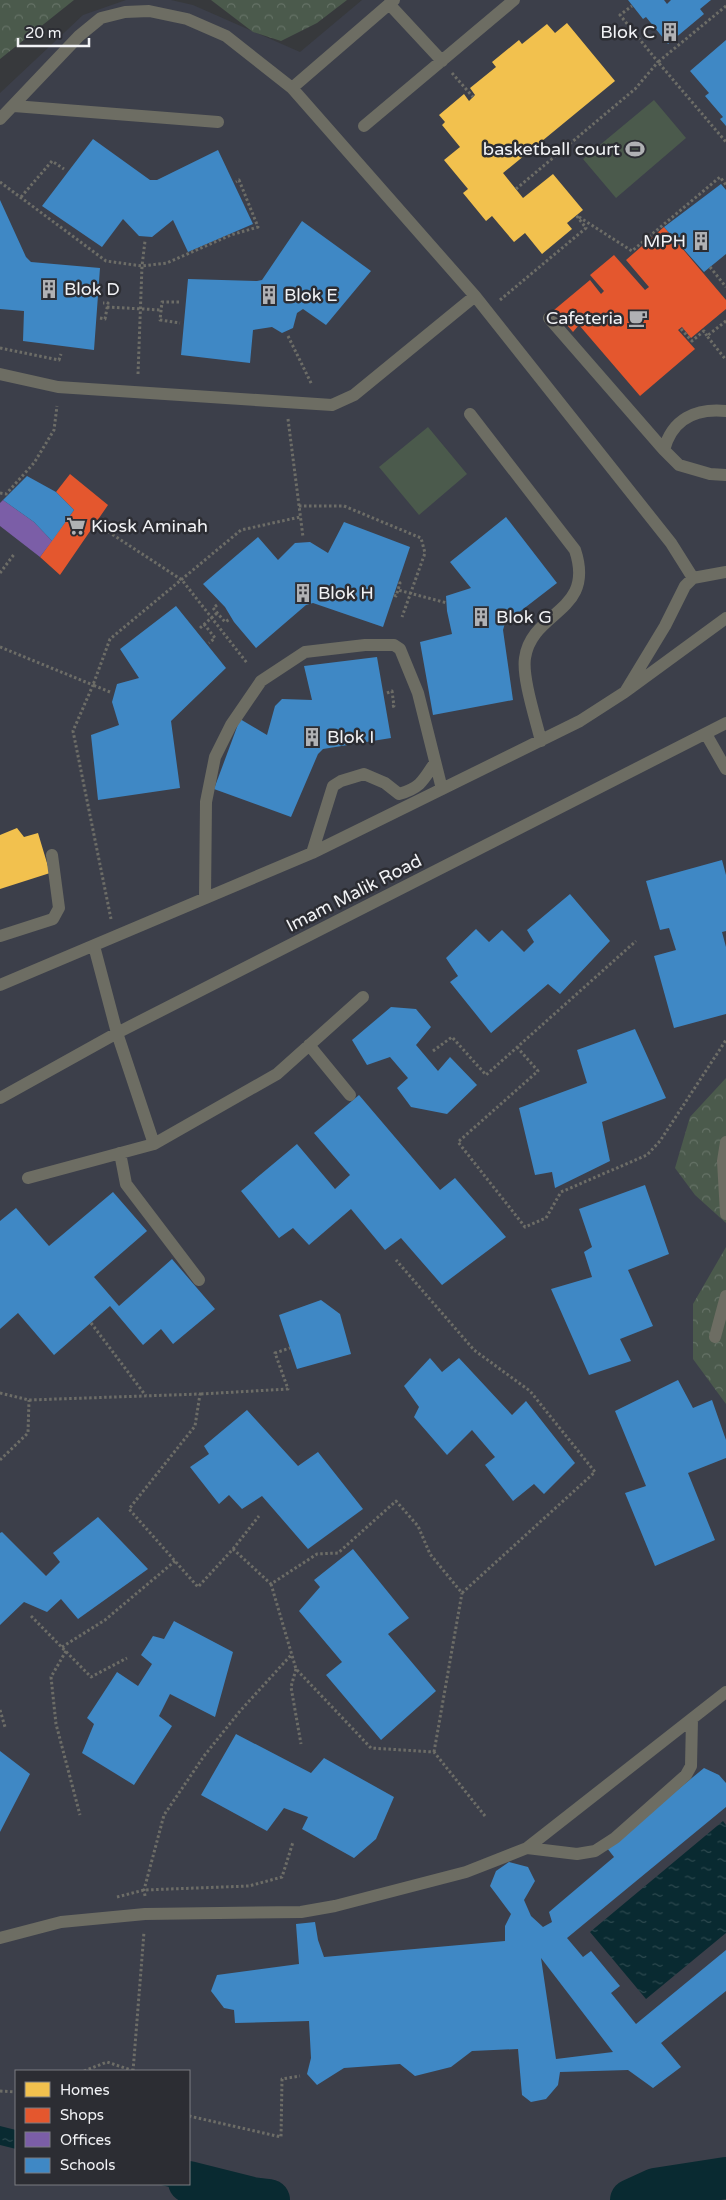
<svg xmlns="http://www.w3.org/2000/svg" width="726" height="2200" font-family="'Varela Round',sans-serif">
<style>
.built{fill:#3c3f4a;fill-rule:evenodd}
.forest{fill:url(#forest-crowns)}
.pitch{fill:#4b5a4c}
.water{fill:url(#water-ripples)}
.homes{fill:#f2c14e}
.shops{fill:#e4572e}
.offices{fill:#7b5ea7}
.schools{fill:#3f88c5;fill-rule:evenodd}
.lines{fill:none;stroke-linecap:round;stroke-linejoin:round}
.river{stroke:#092a31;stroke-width:42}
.path{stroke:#6d6d67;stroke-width:3;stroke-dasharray:2.5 2.5;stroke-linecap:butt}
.lane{stroke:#6d6d63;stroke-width:12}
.labels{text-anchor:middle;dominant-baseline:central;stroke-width:5;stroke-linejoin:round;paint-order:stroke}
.poi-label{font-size:18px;fill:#f1f2f5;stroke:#2c2d33;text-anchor:start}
.street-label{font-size:18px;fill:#f1f2f5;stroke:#2c2d33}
</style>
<defs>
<pattern id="forest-crowns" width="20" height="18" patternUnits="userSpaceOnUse" patternTransform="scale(1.25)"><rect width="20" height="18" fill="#4b5a4c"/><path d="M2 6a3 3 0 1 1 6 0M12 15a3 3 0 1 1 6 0" fill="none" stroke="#657266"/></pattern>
<pattern id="water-ripples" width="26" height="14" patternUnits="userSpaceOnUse" patternTransform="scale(1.25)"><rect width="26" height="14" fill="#092a31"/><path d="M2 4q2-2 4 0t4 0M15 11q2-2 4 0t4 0" fill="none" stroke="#2d494f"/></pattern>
</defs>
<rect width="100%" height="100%" fill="#37393c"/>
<path class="built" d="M126 0H171L193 5 300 52 362 0H726V2200H0V93L83 15ZM16 2071H189V2184H16Z"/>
<path class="forest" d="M0 0H74L0 59Z
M211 0H347L317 23 281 41 253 32Z
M726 1078V1223L695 1195 675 1168 690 1117Z
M726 1247V1404L693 1359V1304Z"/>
<path class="pitch" d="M654 100 686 138 616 198 583 159Z
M428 427 467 474 419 515 379 467Z"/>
<path class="water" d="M723 1821 726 1825V1933L646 1999 590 1932Z
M0 2126 16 2130V2149L0 2145Z
M189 2180 251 2189 252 2200H222L157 2184H189Z"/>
<path class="homes" d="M567 23 615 81 503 173 523 198 553 174 583 210 567 223 572 229 542 254 525 233 514 242 492 216 486 221 463 193 468 189 444 160 460 147 442 125 445 122 439 115 464 94 469 101 475 95 470 88 496 67 492 62 519 40 522 44 547 24 555 33Z
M17 828 24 837 38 833 50 873 0 889V835Z"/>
<path class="shops" d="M664 227 726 300V309L691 338 682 327 678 330 695 349 640 396 579 325 573 332 554 310 590 280 601 294 604 291 590 275 614 255 645 290 649 287 626 260Z
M70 474 108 505 60 575 40 557 74 510 56 492Z"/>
<path class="offices" d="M3 500 34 522 52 541 40 557 0 526V503Z"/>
<path class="schools" d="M628 0H664L667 4 671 0H711L700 9 704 14 668 44 646 17 643 19Z
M726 40V126L720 119 723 117 705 96 709 93 690 71Z
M93 139 150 180H157L218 150 253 224 188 252 173 220 152 237 139 236 123 219 102 247 42 206Z
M721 184 726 190V254L704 272 664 227Z
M0 200 26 257 31 262 100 268 94 350 23 341 24 311 0 309Z
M302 221 371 271 326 325 303 309 297 313 293 328 282 333 272 327 253 330 250 363 181 355 188 279 257 281 262 280Z
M27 476 56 492 74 510 52 541 34 522 3 500Z
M506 517 557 583 505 623 503 630 513 700 433 715 420 642 452 634 447 611 446 596 471 588 450 562Z
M344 522 410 547 383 627 313 603 306 605 256 648 234 622 225 607 203 584 258 537 278 560 295 543 310 542 328 553Z
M176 606 226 668 171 721 180 788 98 800 91 735 119 725 112 702 117 684 139 678 120 649Z
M377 657 391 738 323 749 318 754 291 817 214 789 240 719 267 735 275 706 282 699 312 700 304 666Z
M722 860 726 875V931L722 932 726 947V1014L674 1028 654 956 676 950 669 928 660 930 646 881Z
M570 894 610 941 560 994 548 984 491 1033 450 982 458 976 446 958 476 929 489 942 502 930 524 952 534 942 527 930Z
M391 1007 416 1009 431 1027 416 1045 438 1071 450 1057 477 1085 447 1114 411 1107 397 1088 408 1078 390 1057 367 1065 352 1040Z
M635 1029 666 1098 602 1122 610 1161 555 1188 552 1172 535 1175 519 1108 587 1083 577 1050Z
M359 1095 440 1190 455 1178 506 1237 442 1285 401 1238 385 1250 351 1209 309 1245 293 1228 279 1238 241 1191 297 1144 335 1189 350 1175 314 1133Z
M645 1185 669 1254 628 1270 653 1326 620 1339 631 1361 589 1375 551 1289 592 1277 584 1252 592 1247 579 1209Z
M113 1192 147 1231 94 1277 119 1306 172 1259 215 1309 173 1344 161 1329 143 1345 110 1306 54 1355 18 1313 0 1329V1221L16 1208 49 1246Z
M321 1300 340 1314 351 1354 297 1369 279 1315Z
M430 1358 442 1372 459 1358 512 1415 526 1401 575 1463 544 1494 534 1484 513 1501 485 1465 495 1457 472 1430 447 1455 414 1417 419 1407 404 1386Z
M678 1380 693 1408 712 1400 726 1440V1458L688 1473 715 1540 655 1566 625 1493 646 1486 615 1411Z
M247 1410 298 1466 318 1452 363 1509 308 1549 262 1496 242 1509 229 1495 219 1504 190 1467 209 1454 204 1446Z
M98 1517 148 1569 78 1619 61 1599 47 1612 24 1602 0 1625V1533L2 1532 46 1576 60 1562 53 1553Z
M353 1549 409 1618 388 1634 436 1691 381 1740 326 1675 342 1662 299 1611 320 1587 314 1580Z
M174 1621 233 1652 215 1717 170 1694 159 1716 172 1726 134 1785 82 1753 94 1724 87 1718 117 1672 138 1686 152 1664 141 1655 153 1636 164 1639Z
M236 1734 311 1773 324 1758 394 1797 376 1839 354 1858 302 1829 308 1817 284 1808 267 1831 201 1795Z
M0 1751 30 1774 0 1832Z
M704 1768 719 1775 726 1783V1807L567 1938 583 1957 591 1951 620 1986 611 1993 636 2024 726 1950V1991L661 2043 681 2067 653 2088 628 2070 560 2072 558 2085 546 2099 531 2102 522 2095 518 2049 472 2051 451 2067 415 2076 400 2064 344 2068 317 2085 307 2074 311 2058 309 2021 235 2023 234 2010 224 2008 211 1991 217 1975 299 1964 296 1924 315 1922 318 1940 324 1957 505 1941V1926L511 1914 490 1886 496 1871 509 1862 528 1867 535 1881 524 1900 531 1916 543 1927 552 1922 549 1912 614 1857 607 1848ZM541 1958 613 2052 556 2059Z"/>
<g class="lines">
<path class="river" d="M189 2182 252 2198 269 2200
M631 2200 655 2189 726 2178"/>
<path class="path" d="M726 6 658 62 726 142
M452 73 473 97
M0 182 106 261 142 266 167 263 231 235 258 227 239 180 236 182
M516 189 635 89 658 62 620 15 632 6
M21 197 52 161 64 169
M579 217 632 251 720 177 726 185
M710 267 726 287
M500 300 586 228 576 215
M179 302H162L160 320 180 323
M107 307 161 310
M100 318 105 319 108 303H103
M726 321 707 336 726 360
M681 329 692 341 704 331 707 336
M288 336 312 385
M0 348 59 360 61 354
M138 374 142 266 145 241
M288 419 303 537
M0 493 6 494 34 463 54 430 57 406
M299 506H344L421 538 425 553 402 617
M104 529 182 580 247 663
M0 573 15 553
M399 582 400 583 398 590 447 603
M394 595 396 596 398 590
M217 605 213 608 225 622 230 619
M204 624 215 638 209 643
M200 628 217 613
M0 647 93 685 73 731 111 919
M110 692 93 685 110 639 241 530 300 517
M387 693 392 691 394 706 390 707
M517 1047 538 1071 458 1142 525 1227 546 1218 561 1192 647 1155 660 1141 726 1040
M433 1051 452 1037 486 1075 636 941
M91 1323 146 1396
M0 1393 29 1400 200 1394 195 1426 129 1509 198 1587 233 1549 271 1584 317 1554 338 1553 396 1501 418 1526 430 1554 462 1593 595 1472 530 1391 474 1350 396 1260
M201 1394 288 1389 275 1353 290 1348
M0 1460 28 1433 29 1400
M233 1549 259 1516
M271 1584 296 1669 371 1748 434 1752 485 1816
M31 1616 91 1677 127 1658
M62 1647 105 1620 175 1561
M66 1651 51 1677 56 1724 80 1815
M296 1669 291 1687 301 1744
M0 1710 5 1727
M434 1752 462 1593
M145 1896 144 1890 164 1815 204 1756 240 1711 292 1654
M117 1897 144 1890 249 1886 282 1877 293 1842
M84 2071 107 2062 134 2071
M133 2071 144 1932
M0 2091 16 2092
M189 2116 281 2137 282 2079 300 2076"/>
<path class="lane" d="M394 0 292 88 475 296 671 543 693 578 685 586 665 626 625 692
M389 4 442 61
M14 106 218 122
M0 119 79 36 101 18 125 12 149 11 187 19 226 36 292 88
M364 126 514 0
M549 318 664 450
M0 374 58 387 332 405 354 395 475 296
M726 411C696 408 672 419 664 450L679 465 710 474 726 475
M470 414 575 550C596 613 532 610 525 658 522 678 536 720 541 741
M693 578 726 572
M706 734 726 769
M312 853 333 786 341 781 364 774 385 783 399 794C420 788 423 781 434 764
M205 898 206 802 215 757 231 725 261 681 305 652 365 645H394L400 649 418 693 442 789
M0 936 53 919 59 908 52 855
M94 946 117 1033 154 1144 277 1074 363 997
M0 985 312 853 580 721 625 692 726 618
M309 1045 350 1095
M0 1098 117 1033 726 723
M726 1142 723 1161 726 1214
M120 1153 126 1184 199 1280
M28 1178 154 1144
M715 1337 726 1296
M527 1848 577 1854 595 1851 615 1838 686 1775 691 1766 692 1719
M0 1938 61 1922 145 1914 301 1912 335 1906 466 1872 527 1848 726 1692"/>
</g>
<defs>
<g id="building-bare" transform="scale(1.5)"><path d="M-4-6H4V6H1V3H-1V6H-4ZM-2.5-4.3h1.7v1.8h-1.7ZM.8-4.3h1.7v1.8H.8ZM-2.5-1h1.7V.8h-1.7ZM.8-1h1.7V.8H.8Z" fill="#b0b1b4" stroke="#2c2d33" stroke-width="2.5" paint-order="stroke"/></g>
<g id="stadium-bare" transform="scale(1.5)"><path d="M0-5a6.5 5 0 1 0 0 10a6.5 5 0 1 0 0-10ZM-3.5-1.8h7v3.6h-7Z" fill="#b0b1b4" stroke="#2c2d33" stroke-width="2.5" paint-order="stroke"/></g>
<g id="cafe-bare" transform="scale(1.5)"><path d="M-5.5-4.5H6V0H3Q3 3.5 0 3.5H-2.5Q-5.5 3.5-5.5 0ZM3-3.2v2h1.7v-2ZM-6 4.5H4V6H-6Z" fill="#b0b1b4" stroke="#2c2d33" stroke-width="2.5" paint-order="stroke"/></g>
<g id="supermarket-bare" transform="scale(1.5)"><path d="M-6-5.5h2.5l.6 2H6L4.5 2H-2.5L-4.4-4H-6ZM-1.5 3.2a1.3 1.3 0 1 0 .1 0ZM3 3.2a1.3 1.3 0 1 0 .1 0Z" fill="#b0b1b4" stroke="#2c2d33" stroke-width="2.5" paint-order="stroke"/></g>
</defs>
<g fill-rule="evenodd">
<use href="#building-bare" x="670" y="32"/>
<use href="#stadium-bare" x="635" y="149"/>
<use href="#building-bare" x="701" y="241"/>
<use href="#building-bare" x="49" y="289"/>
<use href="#building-bare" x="269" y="295"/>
<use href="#cafe-bare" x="638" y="318"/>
<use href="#supermarket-bare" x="76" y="526"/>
<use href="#building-bare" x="303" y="593"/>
<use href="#building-bare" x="481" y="617"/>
<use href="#building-bare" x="312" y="737"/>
</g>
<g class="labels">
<g class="poi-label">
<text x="655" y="32" text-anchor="end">Blok C</text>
<text x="620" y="149" text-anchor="end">basketball court</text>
<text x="686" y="241" text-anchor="end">MPH</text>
<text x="64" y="289">Blok D</text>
<text x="284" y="295">Blok E</text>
<text x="623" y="318" text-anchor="end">Cafeteria</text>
<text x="91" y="526">Kiosk Aminah</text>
<text x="318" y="593">Blok H</text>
<text x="496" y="617">Blok G</text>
<text x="327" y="737">Blok I</text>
</g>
<g class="street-label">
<text transform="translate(354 893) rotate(-27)">Imam Malik Road</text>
</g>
</g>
<rect x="15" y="2070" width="175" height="115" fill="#2c2d33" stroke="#7b7c81"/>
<rect x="25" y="2082" width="25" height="15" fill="#f2c14e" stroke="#7b7c81"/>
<text x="60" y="2095" font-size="15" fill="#f1f2f5">Homes</text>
<rect x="25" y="2108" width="25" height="15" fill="#e4572e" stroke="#7b7c81"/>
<text x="60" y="2120" font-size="15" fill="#f1f2f5">Shops</text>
<rect x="25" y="2132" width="25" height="15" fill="#7b5ea7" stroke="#7b7c81"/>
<text x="60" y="2145" font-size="15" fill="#f1f2f5">Offices</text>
<rect x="25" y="2158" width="25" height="15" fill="#3f88c5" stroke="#7b7c81"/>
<text x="60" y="2170" font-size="15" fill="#f1f2f5">Schools</text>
<path d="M18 38v8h71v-8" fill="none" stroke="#f1f2f5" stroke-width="2.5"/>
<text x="25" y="38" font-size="15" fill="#f1f2f5" stroke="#2c2d33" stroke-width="4" paint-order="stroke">20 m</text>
</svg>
